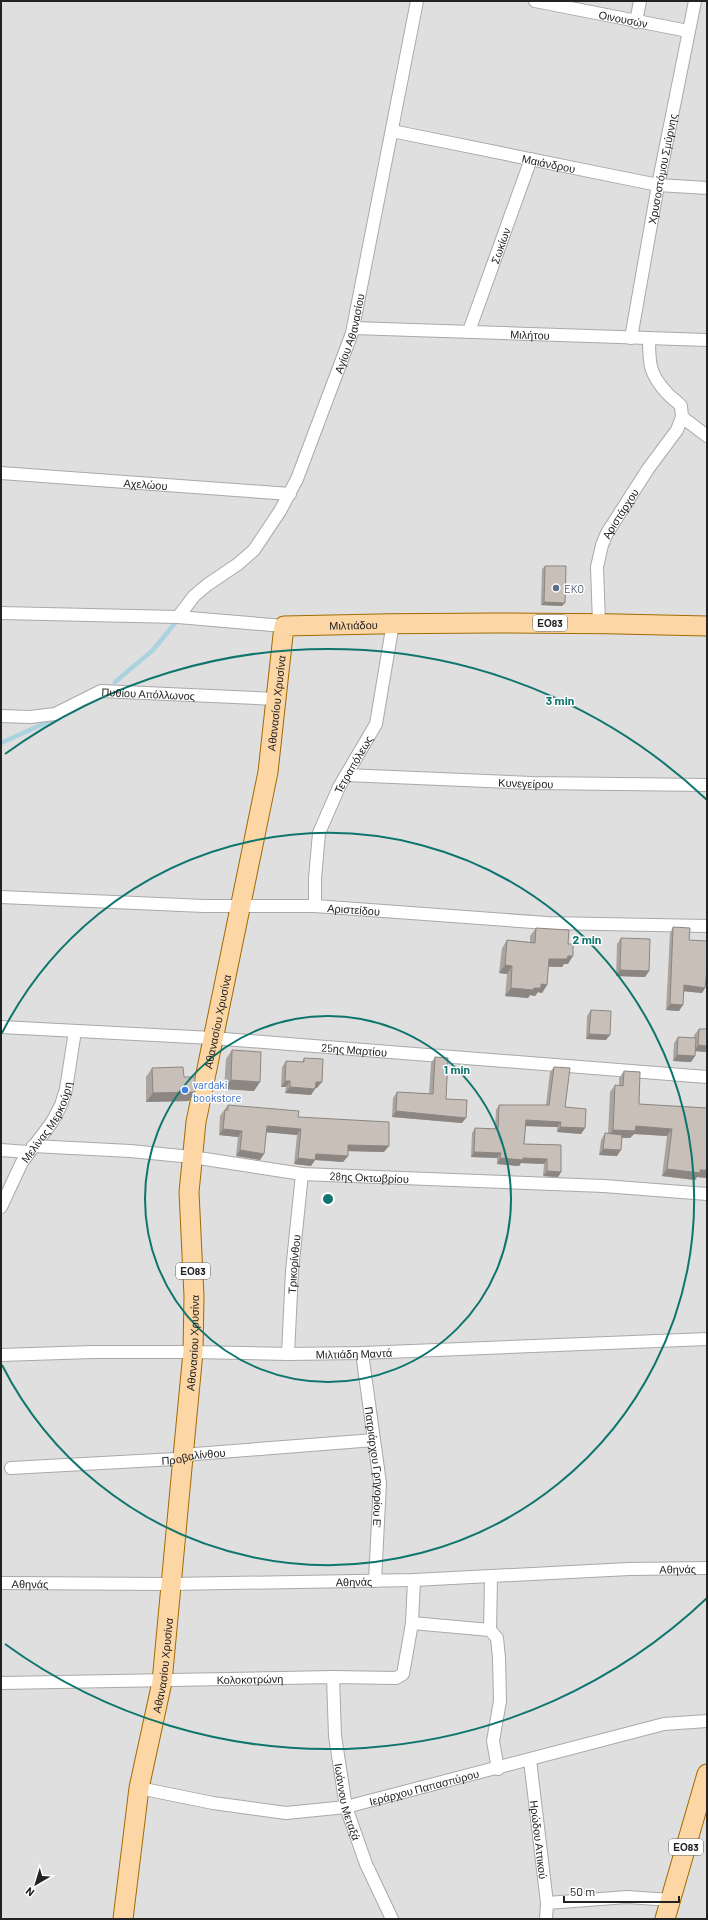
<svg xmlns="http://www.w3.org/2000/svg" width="708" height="1920" font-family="Barlow,sans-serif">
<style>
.residential{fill:#e0dfdf}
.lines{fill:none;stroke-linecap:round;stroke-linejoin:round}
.stream{stroke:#aad3df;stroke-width:4.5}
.street-casing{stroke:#a9a9a9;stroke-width:14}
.primary-casing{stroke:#a06b00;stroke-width:21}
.street{stroke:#fff;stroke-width:12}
.primary{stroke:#fcd6a4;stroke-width:19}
.wall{fill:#aba49e}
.shaded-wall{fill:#8b8681}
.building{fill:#c7bfb8;stroke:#8b8681}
.ring{fill:none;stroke:#0f766e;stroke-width:2}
.service-dot{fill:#5c6f8a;stroke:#fff;stroke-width:1.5}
.shop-dot{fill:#3f7fe0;stroke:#fff;stroke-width:1.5}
.labels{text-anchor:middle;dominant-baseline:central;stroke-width:3;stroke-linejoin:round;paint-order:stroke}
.shield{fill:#fff;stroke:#646464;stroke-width:1}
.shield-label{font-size:10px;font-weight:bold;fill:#222}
.street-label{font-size:11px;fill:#222;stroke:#fff}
.service-label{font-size:11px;fill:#4e5e75;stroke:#fff;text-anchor:start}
.shop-label{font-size:11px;fill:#366cbe;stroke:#fff;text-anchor:start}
.centre{fill:#0f766e;stroke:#fff;stroke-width:2}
.ring-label{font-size:12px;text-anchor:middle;font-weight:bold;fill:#0f766e;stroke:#fff;stroke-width:3;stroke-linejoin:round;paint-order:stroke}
</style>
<rect width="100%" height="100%" fill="#f2efe9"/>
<path class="residential" d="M1 1H707V1919H1Z"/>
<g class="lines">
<path class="stream" d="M115 682 153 650 176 622
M1 743 54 719"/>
<g class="street-casing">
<g id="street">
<path id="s1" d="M535 1 688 31"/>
<path d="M636 22 640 1"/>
<path id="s2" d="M392 131 658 185 707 188"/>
<path id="s3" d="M353 328 707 340"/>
<path id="s4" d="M469 331 531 159"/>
<path id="s5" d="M631 338 658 185 695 1"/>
<path d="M649 338C649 363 649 374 667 393 671 398 677 401 681 406L682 417 707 436"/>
<path id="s6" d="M1 473 290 494"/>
<path d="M1 613 178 617 284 626"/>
<path id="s7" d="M178 617 194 596 207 585 238 564 254 550 280 511 297 479 352 333 417 1"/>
<path id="s8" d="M599 623 597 567 602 545 607 533 648 469 677 430 682 417"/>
<path id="s9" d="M1 716 30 717 55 714 101 691 277 699"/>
<path id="s10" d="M346 775 532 783 707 785"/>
<path id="s11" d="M1 897 204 906H315L547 923 707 926"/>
<path id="s12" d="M315 906V878L319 833 339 787 376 724 393 623"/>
<path id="s13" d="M1 1027 212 1038 707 1077"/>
<path id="s14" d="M33 1146 130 1151 192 1157 302 1174 604 1186 707 1194"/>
<path d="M1 1150 28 1152"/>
<path id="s15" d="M1 1207 22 1162 52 1122 61 1105 66 1089 75 1031"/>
<path id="s16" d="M362 1353 380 1483 375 1581"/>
<path id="s17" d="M288 1354 292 1271 302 1174"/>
<path id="s18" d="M1 1355 92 1352H193L288 1354 362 1353 707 1339"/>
<path id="s19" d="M11 1468 175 1459 195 1454 374 1440"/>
<path d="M491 1578 490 1630 497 1638 499 1658 500 1701 493 1741 498 1769"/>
<path id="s20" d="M1 1583 171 1584 414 1580 629 1569 707 1568"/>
<path d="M412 1623 490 1630"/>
<path id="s21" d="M333 1677 335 1736 346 1807 366 1864 392 1919"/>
<path id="s22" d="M1 1683 333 1677 396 1678 403 1674 412 1623 414 1580"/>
<path id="s23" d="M530 1760 547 1903 546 1919"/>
<path id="s24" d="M139 1788 213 1803 286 1813 346 1807 664 1724 707 1721"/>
<path d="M547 1903 627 1897 671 1900"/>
</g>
</g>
<g class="primary-casing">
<g id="primary">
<path id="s25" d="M123 1919 139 1788 162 1682 183 1457 193 1352 194 1296 189 1192 196 1122 268 772 284 626C425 622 566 622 707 626"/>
<path d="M665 1919 707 1774"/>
</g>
</g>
<use href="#street" class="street"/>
<use href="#primary" class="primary"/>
</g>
<path class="wall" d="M545 566 562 606 541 605 542 569Z
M673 927 689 940 705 988 702 993 684 991 679 1011 666 1010 670 933Z
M536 928 568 964H564L562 967H548L547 985 542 993 538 992 535 996 530 995 528 998 505 996 507 974 499 973 502 948 507 940 530 942V936Z
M621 938 649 971 645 977 616 976 617 944Z
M591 1010 606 1040 586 1039 587 1016Z
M699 1029 707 1052 695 1051V1056L691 1062 673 1061 674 1043 678 1037 694 1038V1035Z
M232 1050 254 1091 224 1089 226 1059Z
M435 1057 446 1099 462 1123 392 1117 393 1098 397 1092 429 1094 431 1063Z
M304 1058 317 1088H315L311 1095 285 1093 286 1087H281L282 1067 286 1061 302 1062Z
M554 1067 565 1107 585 1128 581 1134 557 1132V1127L526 1126 524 1144 561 1145V1172L558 1177 543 1176 544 1164 521 1163 519 1166 497 1164V1158L471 1157 472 1133 475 1128 495 1129 496 1110 499 1105H546L550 1072Z
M152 1068 184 1077 195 1092 189 1101 146 1102V1077Z
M624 1071 639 1104 707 1108V1178L697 1177 695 1180 662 1176 667 1136 634 1134 630 1138H622L617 1156 599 1155 601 1140 605 1133 608 1134 610 1092 615 1085 619 1086V1078Z
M228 1105 298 1117 384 1152 348 1151V1156L343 1162 315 1160 311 1166 294 1164 297 1135 266 1132 260 1160 236 1156 238 1137 219 1135 220 1116Z"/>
<path class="shaded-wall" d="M544 602 565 603 562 606 541 605Z
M568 956H573L568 964H564L562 967 544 966 549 959Z
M505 965 512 966 507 974 499 973Z
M620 970 649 971 645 977 616 976Z
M541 984 547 985 542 993 538 992 535 996 530 995 528 998 505 996 511 988H534Z
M684 985 705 988 702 993 681 991Z
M670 1004 683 1005 679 1011 666 1010Z
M589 1034 610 1035 606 1040 586 1039Z
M698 1045 707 1046V1052L694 1051Z
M677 1055 695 1056 691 1062 673 1061Z
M231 1080 260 1082 254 1091 224 1089Z
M285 1081H290L286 1087H281Z
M316 1082H322L317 1088H312Z
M290 1087 315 1089 311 1095 285 1093Z
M195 1092 189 1101 146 1102 153 1093Z
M396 1111 466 1118 462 1123 392 1117Z
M526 1120 561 1122 557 1127 523 1126Z
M267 1126 301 1129 297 1135 263 1132Z
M636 1126 672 1129 667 1136 634 1134 630 1138 608 1137 613 1130Z
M560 1127 585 1128 581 1134 557 1132Z
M223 1129 242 1131 238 1137 219 1135Z
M348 1145 389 1146 384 1152 344 1151Z
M603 1149 621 1150 617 1156 599 1155Z
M240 1150 264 1154 260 1160 236 1156Z
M474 1152 501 1153 497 1158 471 1157Z
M316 1154 348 1156 343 1162 315 1160 311 1166 294 1164 298 1158Z
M500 1158H523L547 1159 544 1164 521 1163 519 1166 497 1164Z
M667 1169 700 1170H707V1178L697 1177 695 1180 662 1176Z
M547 1171 561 1172 558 1177 543 1176Z"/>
<path class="building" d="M545 566H566L565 603 544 602Z
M673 927 690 928 689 940 707 941V969L705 988 684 985 683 1005 670 1004Z
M536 928 569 930 568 944H573V956H568L567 959H549L547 985 541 984V988H534L533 990 511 988 512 966 505 965 507 940 535 943Z
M621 938 650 939 649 971 620 970Z
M591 1010 611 1011 610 1035 589 1034Z
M699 1029H707V1046L698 1045Z
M678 1037 696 1038 695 1056 677 1055Z
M232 1050 261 1052 260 1082 231 1080Z
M435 1057 448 1058 446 1099 467 1100 466 1118 396 1111 397 1092 433 1094Z
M304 1058 323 1059 322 1082H316L315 1089 290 1087V1081H285L286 1061 304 1062Z
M183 1067 184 1077H195V1092L153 1093 152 1068Z
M554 1067 570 1068 565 1107 586 1109 585 1128 560 1127 561 1122 526 1120 524 1144 561 1145V1172L547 1171V1159L523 1158V1160L500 1158 501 1153 474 1152 475 1128 498 1129 499 1105H549Z
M624 1071 640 1072 639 1104 707 1108V1170H700V1173L667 1169 672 1129 636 1126 635 1131 613 1130 615 1085 623 1086Z
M228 1105 299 1111 298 1117 389 1122V1146L348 1145V1156L316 1154 315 1160 298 1158 301 1129 267 1126 264 1154 240 1150 242 1131 223 1129 225 1110H228Z
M605 1133 622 1135 621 1150 603 1149Z"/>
<g class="ring">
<circle cx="328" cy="1199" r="183"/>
<path d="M2 1033A366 366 0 1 1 2 1365"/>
<path d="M707 1598A550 550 0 0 1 5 1644M5 754A550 550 0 0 1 707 800"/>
</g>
<circle class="service-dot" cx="556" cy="588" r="4"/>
<circle class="shop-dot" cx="185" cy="1090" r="4"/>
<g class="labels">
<g class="shield">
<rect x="533" y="615" width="34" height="16" rx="3"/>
<rect x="176" y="1263" width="34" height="16" rx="3"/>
<rect x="669" y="1839" width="34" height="16" rx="3"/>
</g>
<g class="shield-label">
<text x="550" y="623">ΕΟ83</text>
<text x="193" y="1271">ΕΟ83</text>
<text x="686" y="1847">ΕΟ83</text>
</g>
<g class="street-label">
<text stroke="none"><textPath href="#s1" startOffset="90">Οινουσών</textPath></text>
<text stroke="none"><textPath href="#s2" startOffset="160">Μαιάνδρου</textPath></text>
<text stroke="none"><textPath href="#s5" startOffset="172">Χρυσοστόμου Σμύρνης</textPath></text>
<text stroke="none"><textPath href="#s4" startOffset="91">Σωκίων</textPath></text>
<text stroke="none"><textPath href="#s7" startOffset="340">Αγίου Αθανασίου</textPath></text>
<text stroke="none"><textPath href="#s3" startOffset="177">Μιλήτου</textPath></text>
<text stroke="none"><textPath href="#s6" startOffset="145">Αχελώου</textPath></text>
<text stroke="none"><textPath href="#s8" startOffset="115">Αριστάρχου</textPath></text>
<text stroke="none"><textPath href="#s25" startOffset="1376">Μιλτιάδου</textPath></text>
<text stroke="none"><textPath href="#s9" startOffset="153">Πυθίου Απόλλωνος</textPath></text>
<text stroke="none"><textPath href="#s25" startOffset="1229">Αθανασίου Χρυσίνα</textPath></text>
<text stroke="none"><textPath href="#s12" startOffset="150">Τετραπόλεως</textPath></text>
<text stroke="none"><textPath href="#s10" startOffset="180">Κυνεγείρου</textPath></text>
<text stroke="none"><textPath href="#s11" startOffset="353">Αριστείδου</textPath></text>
<text stroke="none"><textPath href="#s25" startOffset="905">Αθανασίου Χρυσίνα</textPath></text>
<text stroke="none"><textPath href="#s13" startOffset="354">25ης Μαρτίου</textPath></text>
<text stroke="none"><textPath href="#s15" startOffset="97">Μελίνας Μερκούρη</textPath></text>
<text stroke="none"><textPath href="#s14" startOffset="338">28ης Οκτωβρίου</textPath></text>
<text stroke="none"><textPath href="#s17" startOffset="90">Τρικορίνθου</textPath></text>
<text stroke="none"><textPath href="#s25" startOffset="581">Αθανασίου Χρυσίνα</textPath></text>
<text stroke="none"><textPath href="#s18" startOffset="353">Μιλτιάδη Μαντά</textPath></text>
<text stroke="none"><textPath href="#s19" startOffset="183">Προβαλίνθου</textPath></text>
<text stroke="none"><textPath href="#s16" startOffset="115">Πατριάρχου Γρηγορίου Ε'</textPath></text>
<text stroke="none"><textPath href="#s20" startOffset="677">Αθηνάς</textPath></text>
<text stroke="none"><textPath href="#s20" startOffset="353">Αθηνάς</textPath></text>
<text stroke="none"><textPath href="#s20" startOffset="29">Αθηνάς</textPath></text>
<text stroke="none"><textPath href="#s25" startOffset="257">Αθανασίου Χρυσίνα</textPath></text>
<text stroke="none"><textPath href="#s22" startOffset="249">Κολοκοτρώνη</textPath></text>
<text stroke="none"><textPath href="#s24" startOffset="290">Ιεράρχου Παπασπύρου</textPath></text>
<text stroke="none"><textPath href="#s21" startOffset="126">Ιωάννου Μεταξά</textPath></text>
<text stroke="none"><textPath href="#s23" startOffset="80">Ηρώδου Αττικού</textPath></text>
</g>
<g class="service-label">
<text x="564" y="588">EKO</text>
</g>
<g class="shop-label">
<text x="193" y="1084">vardaki<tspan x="193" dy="13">bookstore</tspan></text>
</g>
</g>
<circle cx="328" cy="1199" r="6" class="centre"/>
<g class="ring-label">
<text x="560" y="705">3 min</text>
<text x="587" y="944">2 min</text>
<text x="457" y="1074">1 min</text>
</g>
<rect width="708" height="1920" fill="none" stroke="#222222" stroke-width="4"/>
<g transform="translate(36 1884) rotate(218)" stroke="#ffffff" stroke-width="3" paint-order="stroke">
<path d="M0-3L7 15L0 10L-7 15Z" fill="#222222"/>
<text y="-6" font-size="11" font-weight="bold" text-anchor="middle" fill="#222222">N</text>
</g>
<path d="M564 1896v6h115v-6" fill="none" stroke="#222222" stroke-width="2"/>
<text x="570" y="1896" font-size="12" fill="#222222" stroke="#ffffff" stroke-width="3" paint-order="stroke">50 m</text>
</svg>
